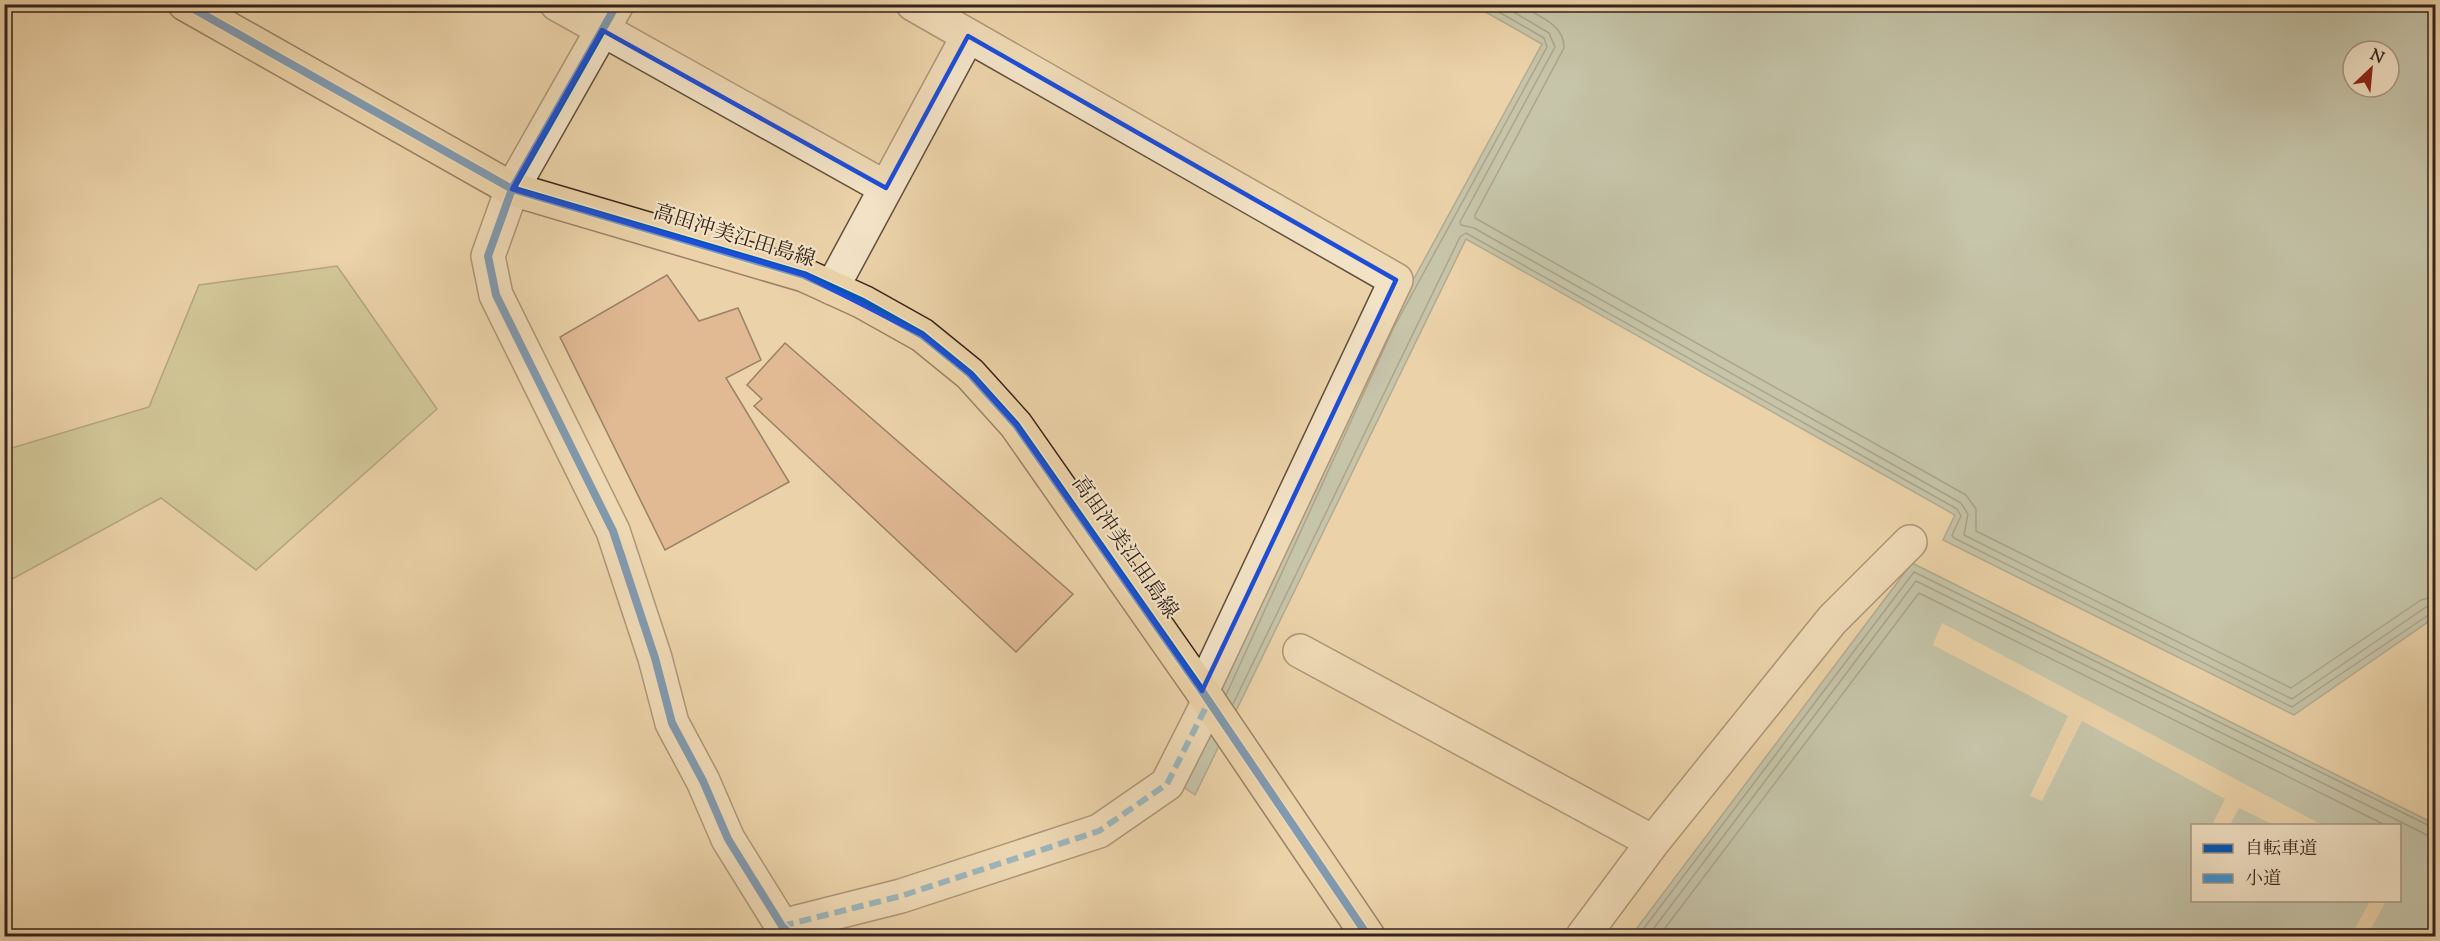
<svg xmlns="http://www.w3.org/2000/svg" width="2440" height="941" font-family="'Sorts Mill Goudy','Noto Serif JP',serif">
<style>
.green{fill:#b7bc88;stroke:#767052;stroke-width:1.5}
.water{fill:#99b6ae;stroke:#717b73;stroke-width:1.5;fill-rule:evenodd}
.pier{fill:#ebd2a8}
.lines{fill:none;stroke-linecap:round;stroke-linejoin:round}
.shore{stroke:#676c64;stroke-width:1.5}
.building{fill:#d69d7c;stroke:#35231b;stroke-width:1.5}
.street-casing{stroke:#624f3e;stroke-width:36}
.primary-casing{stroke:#35231b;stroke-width:36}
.street{stroke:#f2e2c6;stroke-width:33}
.primary{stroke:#ebd2a8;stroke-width:33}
.quiet{stroke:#3e95d4;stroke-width:6;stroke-dasharray:12 6;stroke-linecap:butt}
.cycleway-casing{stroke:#f2e2c6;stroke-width:11}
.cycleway{stroke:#0057b8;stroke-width:8}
.marked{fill:none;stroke:#1d4ed8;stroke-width:4.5;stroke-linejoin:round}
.labels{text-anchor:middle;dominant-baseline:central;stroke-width:4.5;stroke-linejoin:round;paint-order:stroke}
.street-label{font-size:21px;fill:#35231b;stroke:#f2e2c6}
</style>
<rect width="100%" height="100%" fill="#ebd2a8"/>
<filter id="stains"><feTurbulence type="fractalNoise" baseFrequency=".00333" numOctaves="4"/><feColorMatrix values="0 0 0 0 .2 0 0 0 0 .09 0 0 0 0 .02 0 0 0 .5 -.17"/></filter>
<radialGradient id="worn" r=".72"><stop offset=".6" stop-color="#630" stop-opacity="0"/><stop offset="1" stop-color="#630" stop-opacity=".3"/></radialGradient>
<path class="green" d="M337 266 437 409 256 570 161 498 5 583V450L149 407 199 285Z"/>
<path class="water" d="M1473 5H2435V617L2294 715 1943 540 1955 515 1466 239 1195 795 1179 784 1388 326 1542 44ZM2353 51H2389V87H2353Z
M1912 563 2435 824V936H1631ZM2192 826H2400V900H2192Z"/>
<path class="pier" d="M1942 623 2322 825H2274L2239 808 2230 825H2212L2225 799 2082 721 2042 801 2030 796 2068 716 1933 645Z
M2370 901H2386L2367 936H2351Z"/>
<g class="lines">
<path class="shore" d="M1500 4 1549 33 1555 47 1460 222 1461 225 1474 228 1961 503 1968 514 1964 535 2292 699 2426 607 2436 605
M1518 4C1536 15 1565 24 1564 48L1475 215V218L1966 495 1976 509V531L2291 688 2421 600 2436 596
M1226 695 1393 329 1547 47 1544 38 1485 4
M1233 704 1460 237 1466 233 1957 509 1961 516 1952 535 1954 538 2292 707 2430 614 2436 613
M1638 936 1914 572 2436 829
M1648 936 1916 581 2427 835 2436 837
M1659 936 1919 593 2387 826"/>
</g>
<path class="building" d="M667 275 699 321 738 308 761 360 726 378 789 482 665 550 560 337Z
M785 343 1073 594 1016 652 754 406 762 399 747 385Z"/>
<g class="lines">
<g class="street-casing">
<path id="street" d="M557 4 886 188
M617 4 512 189 488 256 496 295 613 531 655 658 672 723 703 781 728 839 782 926 792 936
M913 4 1396 280 1202 691
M832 288 968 36
M1300 651 1653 842
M782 926 901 896 1099 831 1167 784 1209 701
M1583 936 1653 842 1832 620 1910 542"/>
</g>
<g class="primary-casing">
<path id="primary" d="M185 4 512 189 804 275 863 302 922 335 970 374 1016 425 1202 691 1368 936"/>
</g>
<use href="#street" class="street"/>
<use href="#primary" class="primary"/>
<path class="quiet" d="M782 926 901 896 1099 831 1167 784 1209 701"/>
<g class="cycleway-casing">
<path id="cycleway" d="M185 4 512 189 804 275 863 302 922 335 970 374 1016 425 1202 691 1368 936
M617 4 512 189 488 256 496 295 613 531 655 658 672 723 703 781 728 839 782 926 792 936"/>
</g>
<use href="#cycleway" class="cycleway"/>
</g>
<path d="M0 0H2440V941H0ZM602 30 886 188 968 36 1396 280 1202 691 1016 425 970 374 922 335 804 275 512 189Z" fill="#ebd2a8" fill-opacity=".55" fill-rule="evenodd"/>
<path class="marked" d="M602 30 886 188 968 36 1396 280 1202 691 1016 425 970 374 922 335 804 275 512 189Z"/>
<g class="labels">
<g class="street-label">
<text transform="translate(734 237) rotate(17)">高田沖美江田島線</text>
<text transform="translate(1124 548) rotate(55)">高田沖美江田島線</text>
</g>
</g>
<rect width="2440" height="941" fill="none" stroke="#ebd2a8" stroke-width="24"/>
<rect x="6" y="6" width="2428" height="929" fill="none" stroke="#35231b" stroke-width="3"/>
<rect x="12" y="12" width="2416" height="917" fill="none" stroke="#35231b" stroke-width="1.5"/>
<rect x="2191" y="824" width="210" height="78" fill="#f2e2c6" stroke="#a69682" stroke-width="1.5"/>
<rect x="2203" y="844" width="30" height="9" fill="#0057b8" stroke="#a69682" stroke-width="1.5"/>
<text x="2245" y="854" font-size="18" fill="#35231b">自転車道</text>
<rect x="2203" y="874" width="30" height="9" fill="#3e95d4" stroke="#a69682" stroke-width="1.5"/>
<text x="2245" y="884" font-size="18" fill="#35231b">小道</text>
<g transform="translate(2371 69) rotate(26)"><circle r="28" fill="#f2e2c6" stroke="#a69682" stroke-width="1.5"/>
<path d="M0-4.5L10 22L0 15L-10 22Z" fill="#8f2418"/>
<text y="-9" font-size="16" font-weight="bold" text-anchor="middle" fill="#35231b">N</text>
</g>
<rect width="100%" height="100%" filter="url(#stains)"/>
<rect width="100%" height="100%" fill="url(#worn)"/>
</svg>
